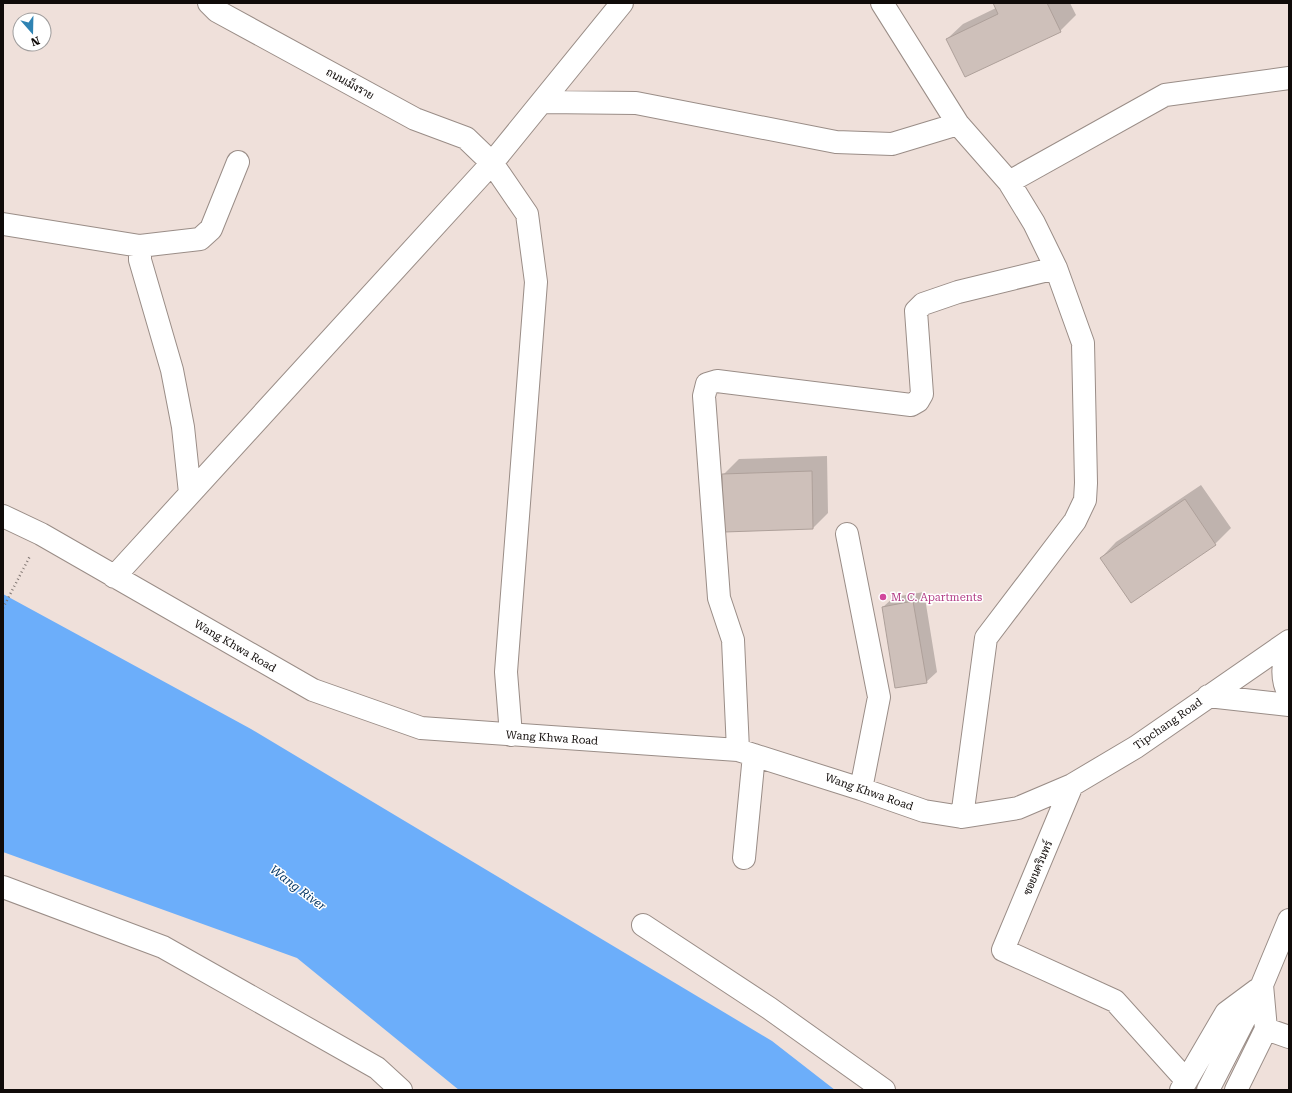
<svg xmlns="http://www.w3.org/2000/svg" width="1292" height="1093" font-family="'Roboto Serif',Sarabun,serif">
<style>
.water{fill:#6caefa}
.shadow{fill:#0003}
.building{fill:#cec0ba;stroke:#aea09a}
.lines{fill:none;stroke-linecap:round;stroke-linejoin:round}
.minor-casing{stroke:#9a8d87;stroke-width:24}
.path{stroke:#817773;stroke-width:2.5;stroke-dasharray:1 3;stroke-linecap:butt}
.minor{stroke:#fff;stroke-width:22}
.hotel-dot{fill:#d1479c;stroke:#fff;stroke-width:1.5}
.labels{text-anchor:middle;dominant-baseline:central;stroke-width:3;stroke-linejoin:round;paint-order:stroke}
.street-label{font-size:11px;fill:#100b09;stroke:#fff}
.hotel-label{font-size:11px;fill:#b23c85;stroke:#fff;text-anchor:start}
.water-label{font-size:12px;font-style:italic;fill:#063766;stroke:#fff}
</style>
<rect width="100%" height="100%" fill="#efe0da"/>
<path class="water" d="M3 594 251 729 772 1041 835 1090H459L297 958 3 852Z"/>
<path class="shadow" d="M994 3H1070L1076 15 1060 31 947 39 963 24 996 8Z
M827 456 828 513 813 528 723 475 739 459Z
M1201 485 1231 528 1215 544 1131 602 1101 558 1116 542Z
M924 592 937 672 926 682 883 607 894 597Z"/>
<path class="building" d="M993 3H1047L1061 32 965 77 946 39 998 14Z
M812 471 813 529 724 532 722 474Z
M1185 499 1216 545 1131 603 1100 558Z
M913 601 927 683 895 688 882 607Z"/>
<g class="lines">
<g class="minor-casing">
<path id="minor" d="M209 3 217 11 415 119 466 138 492 163 527 214 536 282 506 672 511 735
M882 3 958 124 1009 182 1034 223 1056 268 1083 343 1086 483 1085 500 1075 521 986 638 962 817
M543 102 636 103 836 142 892 144 958 124
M1009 182 1165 95 1289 78
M3 224 140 246
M190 493 183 427 172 370 140 260V246L200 239 211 229 238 162
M3 516 41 534 313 690 421 728 738 750 861 789 924 811 962 817 1018 808 1072 785 1136 747 1289 641
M847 534 879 697 861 789
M114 577 492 163 622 3
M1289 648C1282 662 1281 680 1289 694
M1208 696 1289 705
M738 750 733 640 719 598 704 396 707 384 717 381 911 405 918 401 922 394 916 311 923 304 958 292 1056 268
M1072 785 1003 950 1115 1001 1186 1080
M744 858 754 755
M3 887 163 947 377 1068 401 1090
M643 925 769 1008 884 1090
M1266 1029 1289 1037
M1181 1090 1226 1013 1257 990
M1208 1090 1262 985 1289 920
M1236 1090 1266 1029 1262 985"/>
</g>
<path class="path" d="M3 608 30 556"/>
<use href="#minor" class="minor"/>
</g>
<circle class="hotel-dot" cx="883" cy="597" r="4"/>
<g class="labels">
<g class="street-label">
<text transform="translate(350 84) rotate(29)">ถนนเม็งราย</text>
<text transform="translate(235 646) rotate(30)">Wang Khwa Road</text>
<text transform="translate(1168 724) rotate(-35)">Tipchang Road</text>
<text transform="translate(552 738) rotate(4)">Wang Khwa Road</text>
<text transform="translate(869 792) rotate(19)">Wang Khwa Road</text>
<text transform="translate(1038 868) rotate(-67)">ซอยนครินทร์</text>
</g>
<g class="hotel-label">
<text x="891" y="597">M. C. Apartments</text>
</g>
<g class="water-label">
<text transform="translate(298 888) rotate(37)">Wang River</text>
</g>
</g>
<rect width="1292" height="1093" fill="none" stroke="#100b09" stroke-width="8"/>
<g transform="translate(32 32) rotate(160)"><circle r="19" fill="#ffffff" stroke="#9f9d9d"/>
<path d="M0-3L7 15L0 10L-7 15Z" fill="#2f83b3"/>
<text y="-6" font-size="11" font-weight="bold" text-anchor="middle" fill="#100b09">N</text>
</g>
</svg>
